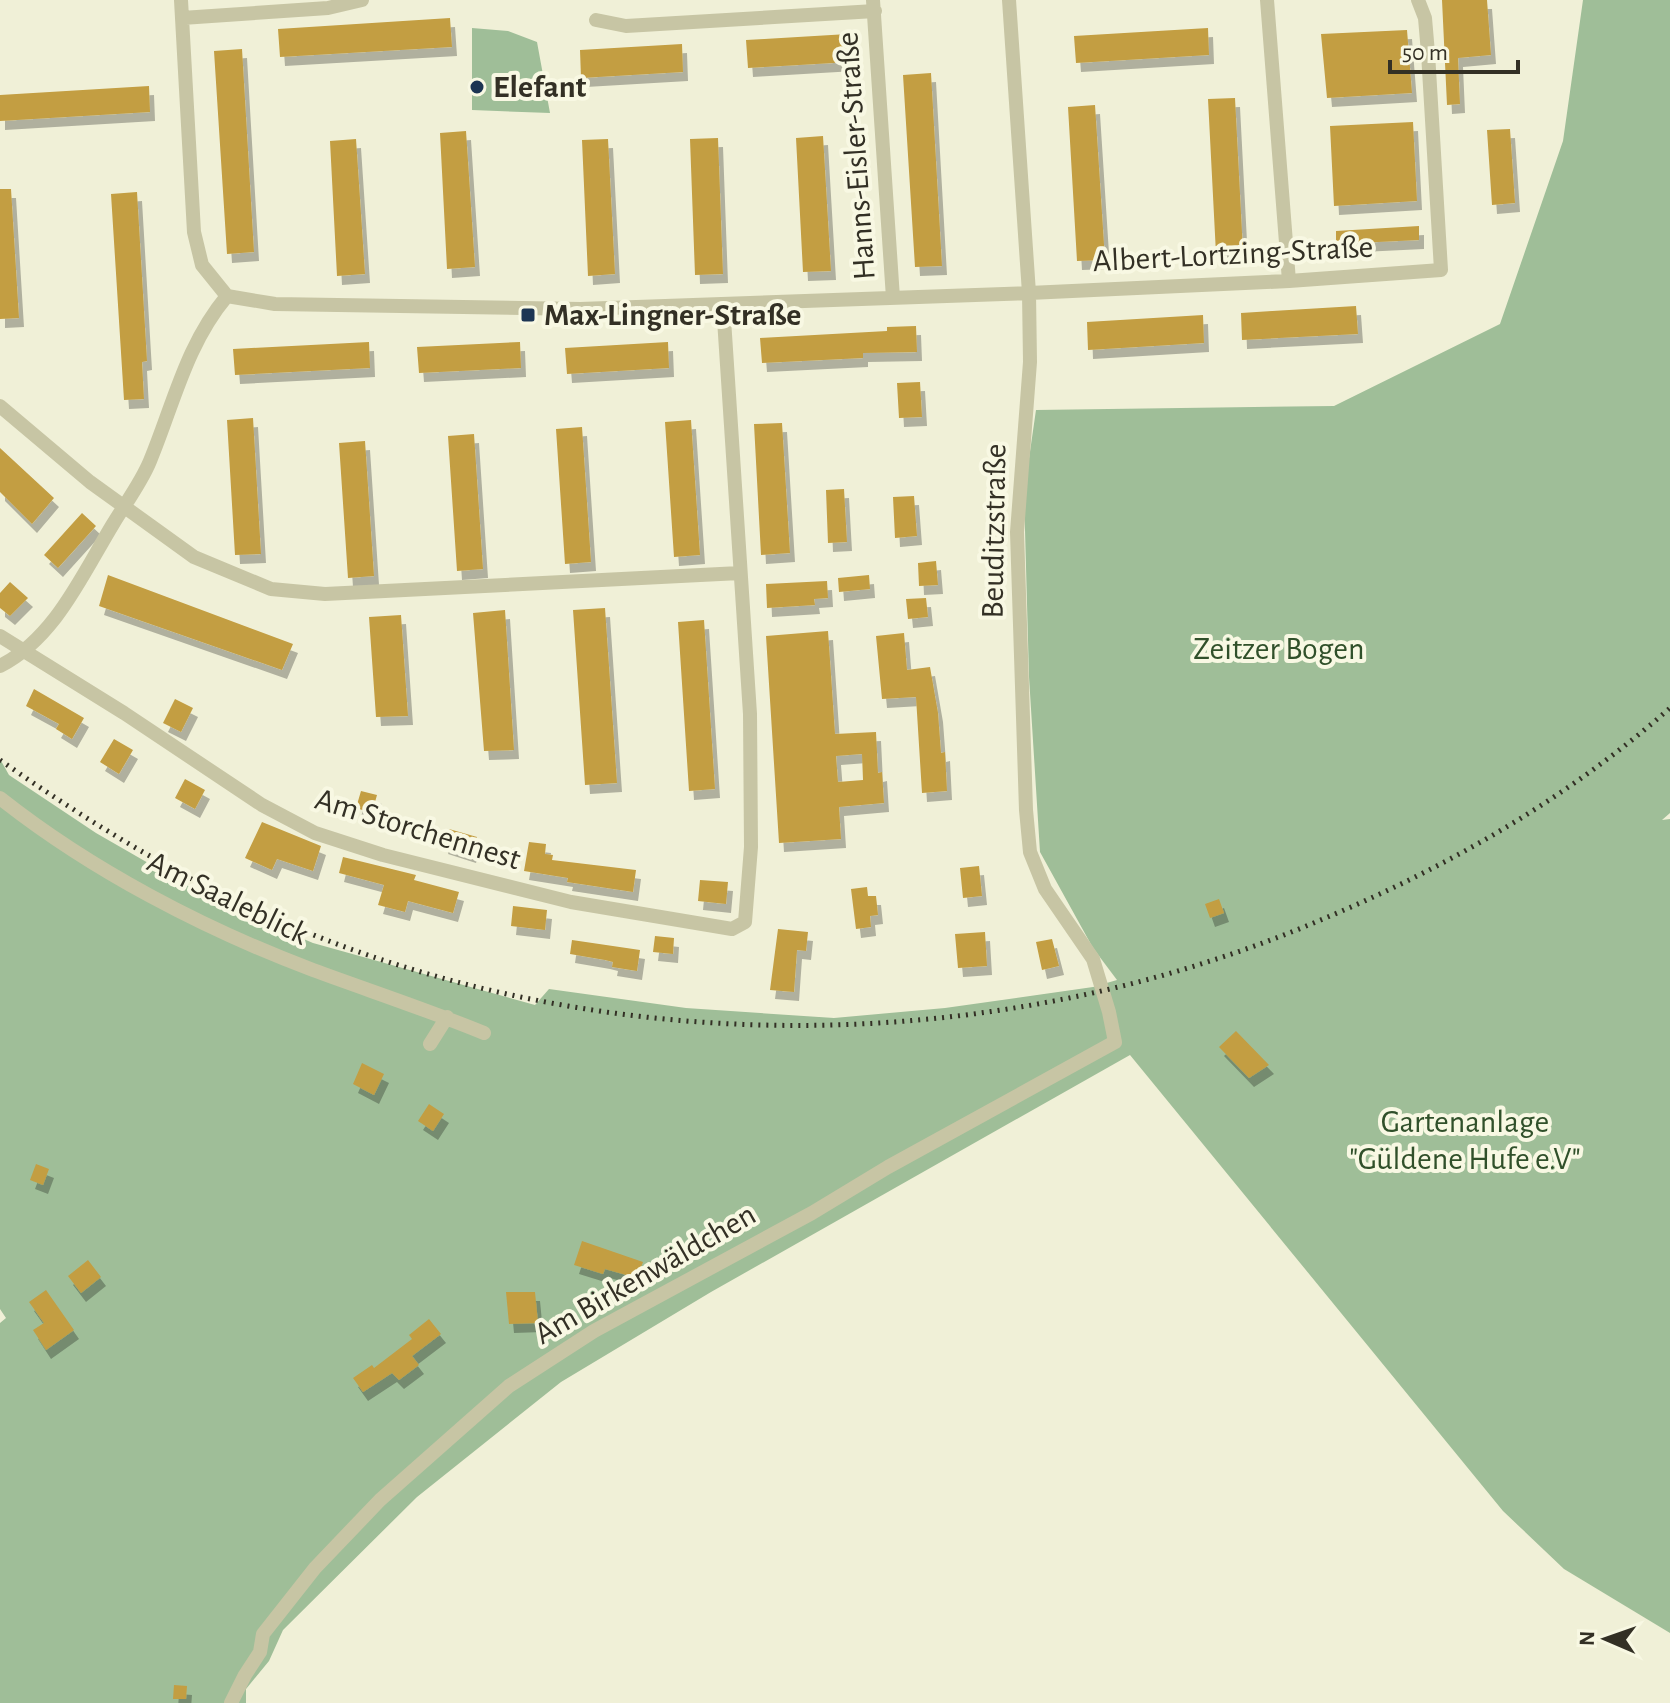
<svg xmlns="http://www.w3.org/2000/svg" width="1670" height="1703" font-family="'Alegreya Sans',sans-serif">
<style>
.green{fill:#9fbe98}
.building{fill:#c39e42;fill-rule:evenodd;filter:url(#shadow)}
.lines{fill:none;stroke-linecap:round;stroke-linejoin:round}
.minor{stroke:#c7c5a4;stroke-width:14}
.rail{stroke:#333025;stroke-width:5;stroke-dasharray:2 6;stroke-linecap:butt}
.poi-dot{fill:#1c3553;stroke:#f8f8e3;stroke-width:3}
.labels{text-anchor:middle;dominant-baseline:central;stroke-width:8;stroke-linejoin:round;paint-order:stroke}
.poi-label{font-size:32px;font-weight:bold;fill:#333025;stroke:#f8f8e3;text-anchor:start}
.street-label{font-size:32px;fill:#333025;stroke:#f8f8e3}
.park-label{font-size:32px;fill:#30502a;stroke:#f8f8e3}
</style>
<defs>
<filter id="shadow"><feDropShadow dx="5" dy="9" stdDeviation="0" flood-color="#0004"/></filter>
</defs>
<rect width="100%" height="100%" fill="#f0f0d7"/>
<path class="green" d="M1583 0H1670V813L1662 820 1670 819V1633L1564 1569 1503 1511 1130 1055 711 1292 561 1382 417 1497 283 1630 269 1661 246 1689V1703H0V1323L6 1318 0 1309V759L9 775 96 833 216 902 313 943 535 1005 549 989 686 1008 834 1018 945 1008 1093 987 1117 980 1093 948 1040 852 1029 677 1024 493 1036 410 1334 406 1500 324 1563 141Z
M472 28 508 31 537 42 550 113 472 110Z"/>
<path class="building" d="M1442 0H1487L1491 55 1458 58 1460 104 1447 105Z
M450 18 452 47 280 57 278 29Z
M1208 28 1209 55 1076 63 1074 36Z
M1407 30 1412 93 1327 98 1321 34Z
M848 34 850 62 748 68 746 40Z
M682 44 683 72 581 78 580 50Z
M242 49 254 252 227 254 214 51Z
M931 73 942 266 915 267 903 75Z
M149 86 150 112 0 121V95Z
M1235 98 1243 252 1216 254 1208 99Z
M1095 105 1105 260 1077 261 1068 107Z
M1413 122 1417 201 1334 206 1330 126Z
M1510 129 1515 203 1492 205 1487 130Z
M466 131 475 267 447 269 440 133Z
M823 136 831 271 803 272 796 138Z
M718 138 723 274 695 275 690 139Z
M356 139 365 274 337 276 330 141Z
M608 139 615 274 588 276 582 140Z
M0 189H11L19 318 0 319Z
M137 192 147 361 142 362 144 399 124 400 111 194Z
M1419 226V240L1336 244V231Z
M1356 306 1358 334 1242 340 1241 313Z
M1203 315 1204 343 1088 350 1087 322Z
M916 326 917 352 863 353V358L762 363 760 338 887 331V327Z
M369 342 370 368 235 375 233 349Z
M520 342 521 368 419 373 417 347Z
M668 342 669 368 567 374 565 348Z
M920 382 922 417 899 418 897 383Z
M253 418 261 554 235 555 227 420Z
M691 420 700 555 674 557 665 422Z
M782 423 790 553 761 555 754 424Z
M582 427 591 562 565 564 556 429Z
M474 434 483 569 457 571 448 436Z
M365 441 374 576 348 578 339 443Z
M0 448 54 498 32 524 0 492Z
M844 489 847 542 828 543 826 490Z
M914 496 917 536 895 538 893 497Z
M82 513 96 526 58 568 44 555Z
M936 561 938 585 919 586 918 563Z
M108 575 293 644 282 670 99 606Z
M869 575 870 589 839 592 838 578Z
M827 581 828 598 814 599 815 605 767 608 766 584Z
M10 582 28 598 10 616 0 608V593Z
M926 598 928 617 908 619 906 599Z
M605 608 617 783 585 785 573 610Z
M505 610 514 750 484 751 473 613Z
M401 615 408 716 376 717 369 617Z
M704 620 715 789 689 791 678 622Z
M828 631 835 734 876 732 878 773 882 772 884 803 839 807 841 839 779 843 766 636ZM862 754 863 780 838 782 836 756Z
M904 633 907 670 930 667 938 713 941 753 945 752 947 791 922 793 916 697 882 699 876 636Z
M34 689 84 718 72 739 56 729 59 724 26 706Z
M175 699 193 708 181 732 163 723Z
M114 739 133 750 119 774 100 762Z
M185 779 205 790 195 809 175 798Z
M361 791 377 795 372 813 356 808Z
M262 822 321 846 313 871 277 859 272 870 245 858Z
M449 829 477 837 471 854 443 845Z
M529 842 546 844 545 854 553 855 552 860 636 870 633 892 567 882 568 878 524 871Z
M343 857 416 875 414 880 459 892 453 913 408 901 405 912 378 905 384 885 339 873Z
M979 866 982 896 963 898 960 868Z
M700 880 728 882 726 904 698 901Z
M867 887 868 896H876L878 915 870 916 871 927 856 929 851 889Z
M1219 899 1224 913 1210 918 1205 904Z
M513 906 547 910 545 930 511 926Z
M778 929 808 932 806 951 797 950 794 992 770 990Z
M985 932 987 966 958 968 955 934Z
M655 936 674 938 673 954 653 952Z
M1052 939 1059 966 1042 970 1036 942Z
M572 940 640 950 637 971 612 967 613 962 605 960 570 954Z
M1236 1031 1269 1065 1249 1078 1219 1047Z
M362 1063 384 1074 374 1095 353 1084Z
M429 1104 444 1114 433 1131 418 1121Z
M36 1164 49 1169 43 1185 30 1180Z
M582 1241 643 1262 637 1278 605 1269 603 1274 574 1265Z
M88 1260 101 1277 81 1293 68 1276Z
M46 1290 74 1330 46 1350 33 1330 44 1323 29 1302Z
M506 1292H535L538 1323 509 1324Z
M429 1319 441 1334 412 1356 419 1365 399 1380 392 1373 363 1392 353 1378 372 1365 374 1368 412 1339 409 1335Z
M174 1685 187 1686 186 1699H173Z"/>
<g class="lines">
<path class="minor" d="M181 0 194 232 202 265 227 296 275 304 580 309 1029 293 1289 281 1441 270 1428 53 1425 18 1418 0
M873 0 893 298
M1267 0 1289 281
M182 18 328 8 362 0
M596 20 626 26 875 11
M0 406 90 482 194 557 271 589 325 594 740 573
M0 636 124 713 262 805 315 833 383 855 571 902 732 929 745 922 751 847 750 714 723 304
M0 666C55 638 82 575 113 524 125 504 141 483 150 461 174 403 186 345 227 296
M0 798C91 870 204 929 313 970 370 991 428 1010 484 1033
M430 1044 447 1017
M231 1703 245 1675 260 1652 263 1634 315 1568 380 1500 509 1386 594 1331 812 1213 888 1167 1115 1042 1109 1012 1093 959 1045 889 1030 852 1026 810 1017 532 1030 362 1029 293 1009 0"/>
<path class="rail" d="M0 760C70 809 141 854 217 892 558 1062 974 1068 1323 919 1448 867 1568 798 1670 708"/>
</g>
<g class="poi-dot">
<circle cx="477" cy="87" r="8"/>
<rect x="520" y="307" width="16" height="16" rx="4"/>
</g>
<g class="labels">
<g class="poi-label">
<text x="493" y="87">Elefant</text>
<text x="544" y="315">Max-Lingner-Straße</text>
</g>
<g class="street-label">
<text transform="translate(856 156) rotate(-94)">Hanns-Eisler-Straße</text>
<text transform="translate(1233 254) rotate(-3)">Albert-Lortzing-Straße</text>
<text transform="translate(994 531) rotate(-89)">Beuditzstraße</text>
<text transform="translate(418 829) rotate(17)">Am Storchennest</text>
<text transform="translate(228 898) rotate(26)">Am Saaleblick</text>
<text transform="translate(645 1274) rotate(-30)">Am Birkenwäldchen</text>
</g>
<g class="park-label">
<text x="1279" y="649">Zeitzer Bogen</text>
<text x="1465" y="1122">Gartenanlage<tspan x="1465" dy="37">"Güldene Hufe e.V"</tspan></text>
</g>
</g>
<g transform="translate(1606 1639) rotate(272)" stroke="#f8f8e3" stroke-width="6" paint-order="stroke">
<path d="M0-6L14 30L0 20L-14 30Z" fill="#333025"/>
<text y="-12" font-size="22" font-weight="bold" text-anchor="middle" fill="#333025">N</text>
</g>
<path d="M1390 60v12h128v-12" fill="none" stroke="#333025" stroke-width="4"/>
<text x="1402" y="60" font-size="24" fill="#333025" stroke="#f8f8e3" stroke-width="6" paint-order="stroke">50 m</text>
</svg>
